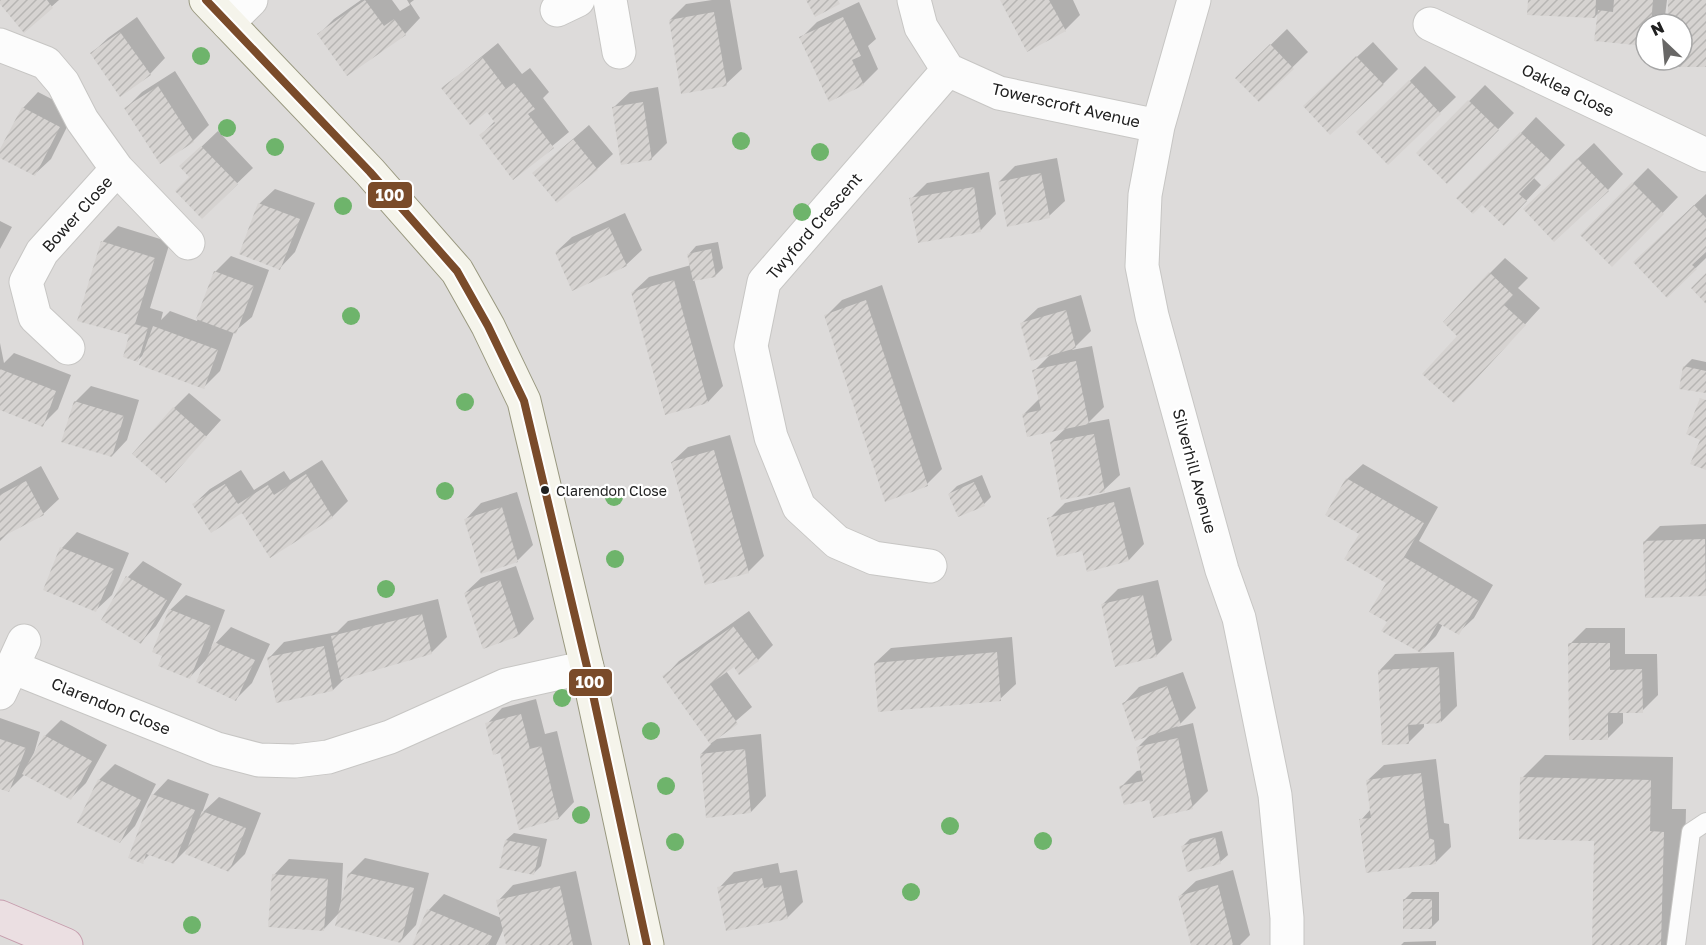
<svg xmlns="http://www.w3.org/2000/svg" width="1706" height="945" font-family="'Golos Text',sans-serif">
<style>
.residential{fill:#dddbda;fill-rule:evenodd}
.shadow{fill:#0003}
.building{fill:url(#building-hatch)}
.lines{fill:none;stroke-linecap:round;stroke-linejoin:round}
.lane-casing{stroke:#c7c6c4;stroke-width:20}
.street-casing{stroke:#c7c6c4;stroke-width:35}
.secondary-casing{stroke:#99987f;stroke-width:35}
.highway-casing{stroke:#c69dad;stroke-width:35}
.lane{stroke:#fcfcfc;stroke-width:18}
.street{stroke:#fcfcfc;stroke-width:33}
.secondary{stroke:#f5f4eb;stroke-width:33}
.highway{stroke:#ebdfe2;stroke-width:33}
.bus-1-casing{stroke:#fff;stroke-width:12}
.bus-1{stroke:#7a4b2a;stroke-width:8}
.tree{fill:#6eb46b}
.bus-dot{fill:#202020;stroke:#fff;stroke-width:2}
.labels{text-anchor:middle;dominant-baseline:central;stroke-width:4.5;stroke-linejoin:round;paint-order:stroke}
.bus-label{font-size:14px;fill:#202020;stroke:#fff;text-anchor:start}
.street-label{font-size:16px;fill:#202020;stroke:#fff}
.line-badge{stroke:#fff;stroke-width:2}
.badge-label{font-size:16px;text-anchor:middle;font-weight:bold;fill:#fff}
</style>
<defs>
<pattern id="building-hatch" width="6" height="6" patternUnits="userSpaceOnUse" patternTransform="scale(1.5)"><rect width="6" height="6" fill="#d6d3d1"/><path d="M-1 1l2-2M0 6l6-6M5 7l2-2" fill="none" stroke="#b7b5b3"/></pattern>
</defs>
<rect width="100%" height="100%" fill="#eeebe8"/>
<path class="residential" d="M0 0H1706V945H0ZM1646 24H1682V60H1646Z"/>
<path class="shadow" d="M0 0H59L24 31Z
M361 0H392L400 11 410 5 407 0H414L410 3 420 18 405 34H319L334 19Z
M712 0H730L742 69 726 84 670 20 686 4Z
M1001 0H1073L1080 15 1065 30Z
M1530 0H1667L1664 24H1646V45L1599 12 1595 17Z
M859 2 876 39 868 46 878 69 863 84 801 38 817 22Z
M137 17 165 58 150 74 92 53 108 38Z
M1287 29 1308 52 1259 100 1253 62Z
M1373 42 1398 69 1383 84 1320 91Z
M498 43 522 74 530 68 549 92 543 98 569 132 514 178 481 135 495 121 487 110 443 88Z
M1425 66 1456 97 1388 163 1358 132Z
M175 71 209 125 193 141 126 108 142 92Z
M1485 85 1514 113 1447 182 1418 153Z
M658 87 667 143 651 159 614 107 630 92Z
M38 92 75 111 51 159 35 174 0 157V153L23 108Z
M1536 117 1565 145 1534 178 1541 185 1504 224 1521 133Z
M589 125 613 154 597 169 534 173Z
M218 131 253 168 202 217 191 177 197 151Z
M1594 143 1623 174 1608 190 1540 194Z
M1057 158 1065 201 1049 216 999 182 1015 166Z
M1648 168 1678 197 1612 265 1582 235Z
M989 172 996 214 981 230 911 199 927 183Z
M275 189 315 203 295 252 280 268 259 204Z
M1706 194V258L1667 296 1650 247Z
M625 213 642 250 626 265 556 252 572 237Z
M0 221 12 227 0 249Z
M118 226 170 242 150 308 163 312 161 320 170 311 197 321 215 272 231 256 269 270 252 317 234 332 220 371 204 387 144 354 138 360 131 334 79 320 103 241Z
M718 242 723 268 715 276 694 279 723 386 708 402 633 292 649 277 691 265 689 254 696 246Z
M1505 258 1528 278 1518 288 1540 308 1470 385 1460 335 1490 273Z
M882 285 942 469 927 484 826 316 842 300Z
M1081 295 1091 331 1072 350 1092 346 1104 407 1088 423 1109 419 1120 475 1104 490 1051 442 1067 427 1023 415 1040 398 1034 371 1051 354 1022 323 1038 308Z
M0 343 4 363 14 353 71 375 58 409 42 425 0 409Z
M1692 359 1706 362V392L1684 367Z
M91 386 139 400 127 440 112 456 75 402Z
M189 393 221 420 166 481 174 408Z
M730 435 764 556 748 572 672 462 688 447Z
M322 460 348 501 332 517 242 511 194 504 210 489 241 470 254 490 284 471 290 480Z
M1363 464 1438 507 1419 541 1493 585 1474 618 1458 633 1443 624 1436 636 1421 651 1389 622 1388 583 1361 534 1347 479Z
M41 466 59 499 43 514 8 533 0 541V489Z
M982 475 991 497 984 504 949 494 957 486Z
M1130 487 1144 544 1129 560 1083 549 1049 519 1065 503Z
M517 492 533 545 518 560 482 572 466 519 481 503Z
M1706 524V594L1647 597 1644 542 1660 526Z
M77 532 129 553 112 595 96 610 45 589 62 548Z
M143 561 182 584 156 626 141 642 103 620 128 577Z
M516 566 534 619 519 635 484 647 465 593 481 578Z
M1158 580 1172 640 1156 656 1103 604 1118 589Z
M186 595 225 610 211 648 231 627 270 644 252 683 236 699 208 658 190 677 164 655 170 610Z
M438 599 447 637 431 653 345 678 333 690 269 658 284 642 337 632 348 621Z
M749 611 773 645 758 660 734 665 726 671 752 707 715 739 761 734 766 796 751 812 701 754 711 744 664 677 679 661Z
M1586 628H1625V654H1657L1658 695 1642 711H1623V723L1608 738 1570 644Z
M1012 637 1016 684 1000 699 875 663 891 648Z
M1454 652 1457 706 1441 722 1424 723V727L1409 742 1380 670 1395 654Z
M1183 672 1196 708 1177 727 1193 723 1208 791 1192 807 1150 798 1121 787 1137 771 1142 770 1137 748 1151 734 1124 703 1139 687Z
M536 699 545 734 557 731 574 802 559 818 501 751 487 724 502 708Z
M0 718 40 732 33 757 45 736 61 720 107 745 86 783 71 798 25 774 9 790 0 787Z
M1545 755 1673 757 1672 809H1686L1683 940 1677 945H1593L1596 839 1522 778Z
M1436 759 1444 823 1449 824 1451 847 1436 862 1361 820 1371 809 1368 780 1384 765Z
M115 764 156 784 135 826 120 842 99 780Z
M168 779 209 794 202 813 219 797 261 813 245 854 229 870 189 847 173 863 150 854 142 862 152 796Z
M1222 831 1228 855 1220 862 1182 847 1190 839Z
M514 833 547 839 541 866 534 873 506 840Z
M365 858 429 873 416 925 401 941 339 913 323 930 274 875 289 859 343 863 341 906 349 874Z
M778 863 780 873 797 870 803 902 787 918 719 888 734 872Z
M1233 870 1250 935 1240 945H1192L1180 896 1196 881Z
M576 871 592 945H507L504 928 496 945H414L429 910 444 894 501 918 498 901 513 885Z
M1412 892H1439V920L1432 927 1404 900Z
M1436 941V945H1401L1404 942Z"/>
<path class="building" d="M0 0H47L53 8 24 33 0 4Z
M365 0 384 26 394 19 406 35 347 76 317 34Z
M806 0H838L840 4 815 17Z
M1000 0H1049L1066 31 1027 52Z
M1528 0H1596L1595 18 1527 15Z
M1614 0H1653L1651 24H1646V46L1594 41 1598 10 1613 12Z
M1668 0H1706V67H1654V60H1682V24H1668Z
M714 12 727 86 681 94 669 20Z
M843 17 861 56 852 60 864 85 829 102 799 37Z
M120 32 151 75 120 97 90 53Z
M1270 44 1294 69 1259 102 1235 78Z
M1356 56 1384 85 1330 135 1303 106Z
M482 57 506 89 514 83 535 109 528 114 554 148 513 180 479 135 495 123 487 112 470 125 441 88Z
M1409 80 1441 114 1388 165 1356 132Z
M158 86 194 142 160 164 124 108Z
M1468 100 1499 130 1447 184 1416 153Z
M643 102 652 160 621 165 612 107Z
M22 107 60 127 35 176 0 158V149Z
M1520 132 1551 161 1519 194 1527 201 1504 226 1482 205 1473 214 1456 198Z
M573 139 598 170 557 203 532 173Z
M201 146 238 184 202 219 175 191 189 177 179 166Z
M1577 158 1609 191 1554 242 1523 209Z
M1041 173 1050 218 1007 227 998 182Z
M1632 182 1664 214 1612 267 1580 235Z
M974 187 981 232 918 243 909 198Z
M258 203 300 219 280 270 239 254Z
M1694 205 1706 218V252L1692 265 1697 269 1667 298 1633 262Z
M609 227 627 266 572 291 555 252Z
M101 241 155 258 135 324 148 328 138 362 123 357 129 335 77 321Z
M711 249 716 277 693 281 687 254Z
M214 271 254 286 236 334 196 319Z
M1489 272 1513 295 1504 305 1526 325 1454 403 1422 374 1457 336 1443 322Z
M1706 273V304L1691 288Z
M674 280 708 403 665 415 631 292Z
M866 300 928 486 885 502 824 315Z
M1066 310 1076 348 1031 361 1020 323Z
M153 326 218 350 204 389 139 365Z
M1076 361 1089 424 1027 437 1022 414 1041 410 1032 370Z
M1683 366 1706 371V393L1679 389Z
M0 369 56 391 43 427 0 410Z
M1700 398 1706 400V470L1690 464 1700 440 1686 434Z
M74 401 124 416 112 457 61 442Z
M173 407 207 437 166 483 132 454Z
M1094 434 1105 492 1061 500 1050 442Z
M714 450 749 573 705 585 671 462Z
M306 474 333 518 270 558 242 513 211 533 192 504 225 484 238 504 268 485 274 495Z
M1346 478 1424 523 1404 557 1479 601 1459 635 1438 623 1421 653 1381 631 1387 622 1369 612 1386 583 1344 559 1359 534 1325 515Z
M26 481 44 515 0 538V495Z
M974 482 985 506 958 517 948 494Z
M1114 502 1129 561 1087 572 1082 551 1057 557 1047 518Z
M502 507 518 562 481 574 464 519Z
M1705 539 1706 596 1645 598 1643 541Z
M60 547 114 569 96 612 43 590Z
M126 576 167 600 141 644 101 620Z
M500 580 519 636 483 649 464 593Z
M1143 595 1157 657 1115 667 1101 604Z
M169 609 211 626 190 679 158 666 162 656 152 652Z
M422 614 432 654 341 680 331 636Z
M733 626 759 661 739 675 734 667 710 684 738 724 710 744 662 676Z
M214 642 255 660 236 701 196 682Z
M1568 643H1610V670L1642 669 1643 713H1608V740H1569Z
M324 646 333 691 276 703 267 657Z
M997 652 1001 701 878 712 874 663Z
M1439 667 1441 723 1408 725 1409 744 1382 745 1378 670Z
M1167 686 1181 725 1135 741 1122 703Z
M521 714 530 749 541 746 559 819 519 830 500 753 493 755 485 723Z
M44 735 92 761 71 800 22 774Z
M1178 738 1193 809 1153 818 1149 800 1124 805 1119 786 1143 781 1136 747Z
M0 739 26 748 9 792 0 789Z
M745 749 751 813 706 818 700 754Z
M1421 773 1429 838 1434 840 1436 864 1366 873 1359 819 1371 818 1366 780Z
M1520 777 1651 780 1650 831 1664 832 1661 945H1592L1594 841 1519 839Z
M98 779 141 800 120 843 77 823Z
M152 794 195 810 174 864 146 854 143 864 128 858Z
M202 811 246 828 229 872 185 854Z
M1215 837 1221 864 1187 872 1181 846Z
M505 840 540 847 534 875 499 868Z
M348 873 414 888 401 943 335 926Z
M272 874 328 879 324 931 268 927Z
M762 878 764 888 781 885 788 919 726 931 717 887Z
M1218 885 1233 945H1191L1178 896Z
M560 886 573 945H506L496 900Z
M1403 899H1432V929H1403Z
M427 909 492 936 488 945H412Z"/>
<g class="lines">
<g class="lane-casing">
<path id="lane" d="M1676 945 1691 832 1706 822"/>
</g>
<g class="street-casing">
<path id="street" d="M610 0 619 52
M914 0 921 27 948 70 999 93 1158 126
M1194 0 1158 126 1145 195 1142 266 1152 316 1222 570 1239 618 1275 795 1287 918V945
M557 10 578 0
M228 23 251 0
M1430 24 1706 155
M0 45 46 63 63 83 82 120 117 169 188 243
M68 348 35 317 26 282 42 252 117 169
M930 566 874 558 837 542 799 507 771 437 751 346 764 282 948 70
M12 667 217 749 259 760 295 761 328 757 390 737 506 685 587 667
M0 693 24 641"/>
</g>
<g class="secondary-casing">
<path id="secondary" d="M206 0 370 172 457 271 488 326 524 401 587 667 647 945"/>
</g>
<g class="highway-casing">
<path id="highway" d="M0 917 66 945"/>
</g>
<use href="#lane" class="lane"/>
<use href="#street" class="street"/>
<use href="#secondary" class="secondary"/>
<use href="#highway" class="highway"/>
<g class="bus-1-casing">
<path id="bus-1" d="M206 0 370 172 457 271 488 326 524 401 587 667 647 945"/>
</g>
<use href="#bus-1" class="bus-1"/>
</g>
<g class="tree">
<circle cx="201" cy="56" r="9"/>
<circle cx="227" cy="128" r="9"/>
<circle cx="741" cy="141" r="9"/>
<circle cx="275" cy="147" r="9"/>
<circle cx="820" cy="152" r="9"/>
<circle cx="343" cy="206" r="9"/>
<circle cx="802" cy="212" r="9"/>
<circle cx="351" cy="316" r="9"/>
<circle cx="465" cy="402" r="9"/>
<circle cx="445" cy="491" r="9"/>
<circle cx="614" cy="497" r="9"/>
<circle cx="615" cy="559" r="9"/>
<circle cx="386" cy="589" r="9"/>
<circle cx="562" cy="698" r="9"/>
<circle cx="651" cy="731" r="9"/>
<circle cx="666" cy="786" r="9"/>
<circle cx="581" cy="815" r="9"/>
<circle cx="950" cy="826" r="9"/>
<circle cx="1043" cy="841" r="9"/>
<circle cx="675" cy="842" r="9"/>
<circle cx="911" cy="892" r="9"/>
<circle cx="192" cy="925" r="9"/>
</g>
<circle class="bus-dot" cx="545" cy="490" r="5"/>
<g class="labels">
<g class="bus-label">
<text x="556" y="490">Clarendon Close</text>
</g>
<g class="street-label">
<text transform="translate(1568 90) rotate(26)">Oaklea Close</text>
<text transform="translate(1066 105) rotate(13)">Towerscroft Avenue</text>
<text transform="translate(77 214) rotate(-48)">Bower Close</text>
<text transform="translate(814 226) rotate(-49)">Twyford Crescent</text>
<text transform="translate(1195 471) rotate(75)">Silverhill Avenue</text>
<text transform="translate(111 706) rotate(22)">Clarendon Close</text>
</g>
</g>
<g class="line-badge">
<rect x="367" y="181" width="46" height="28" rx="6" fill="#7a4b2a"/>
<rect x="568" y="668" width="45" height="29" rx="6" fill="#7a4b2a"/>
</g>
<g class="badge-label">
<text x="390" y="201">100</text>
<text x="590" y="688">100</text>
</g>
<g transform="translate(1664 42) rotate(334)"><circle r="28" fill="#ffffff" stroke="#a6a6a6" stroke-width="1.5"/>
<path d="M0-4.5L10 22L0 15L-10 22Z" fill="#686766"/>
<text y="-9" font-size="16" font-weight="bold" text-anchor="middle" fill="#202020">N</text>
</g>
</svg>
